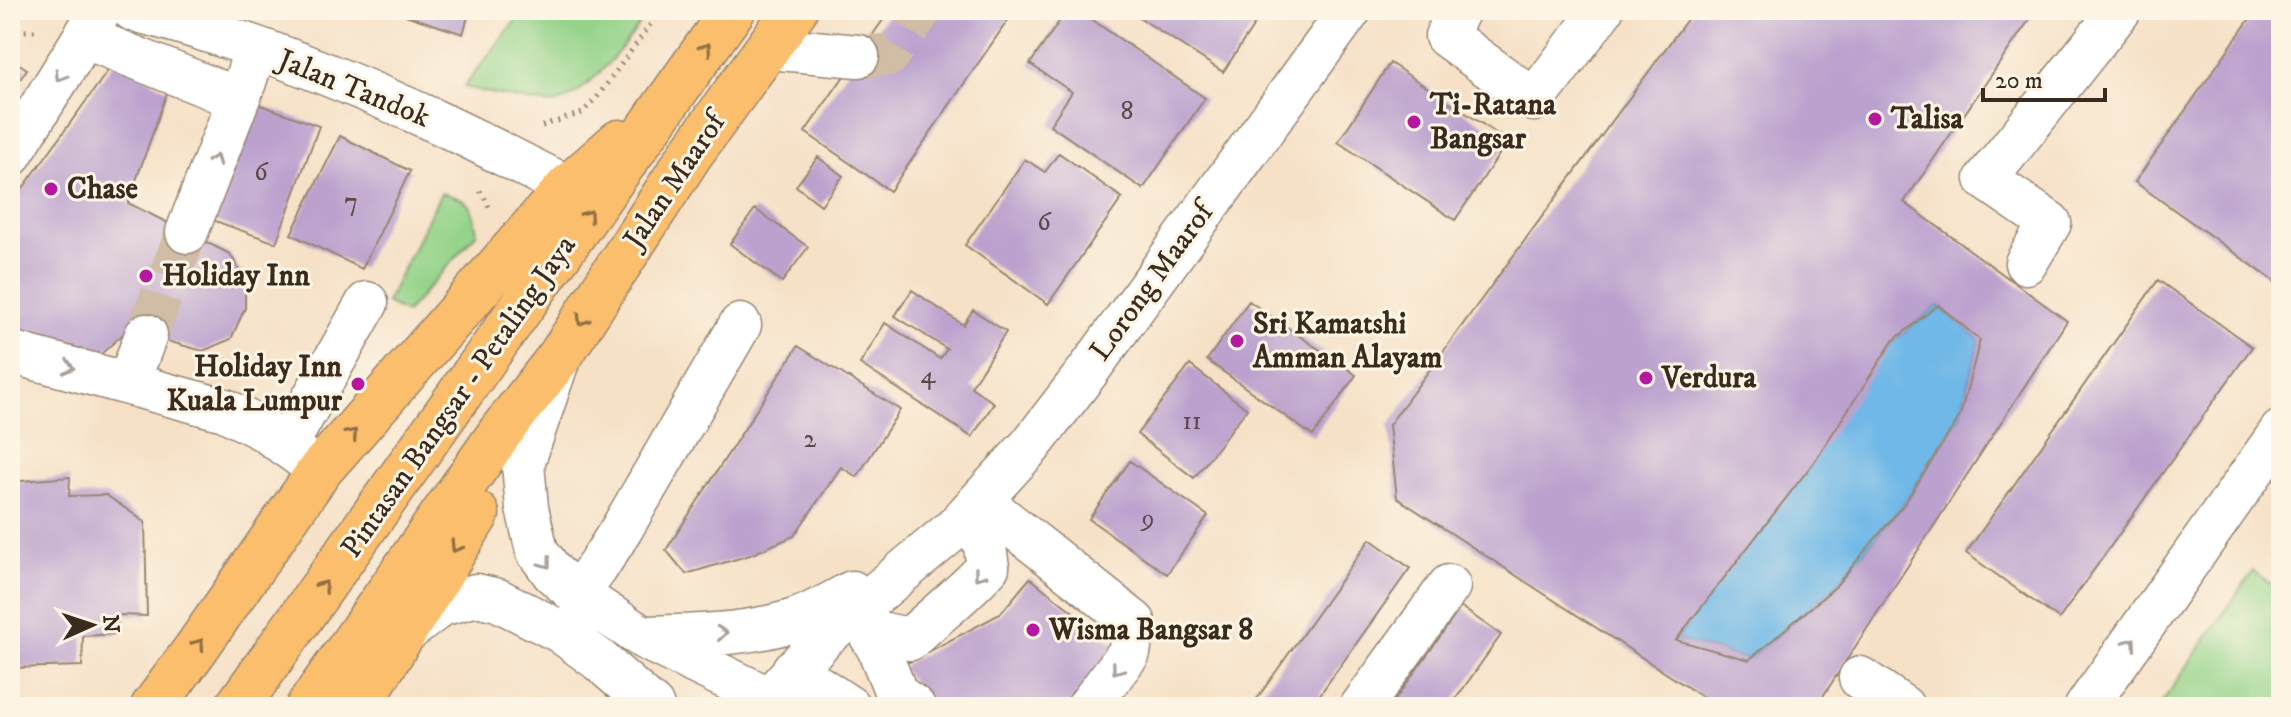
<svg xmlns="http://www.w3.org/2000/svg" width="2291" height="717" font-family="'IM FELL DW Pica',serif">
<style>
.green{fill:#94d389;stroke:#687e54;stroke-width:2}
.water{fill:#6fb8e7;stroke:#557182;stroke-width:2}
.building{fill:#bba1ce;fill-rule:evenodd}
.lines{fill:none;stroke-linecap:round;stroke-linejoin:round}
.minor-tunnel{stroke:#d1bca5;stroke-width:42;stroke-dasharray:42 21;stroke-linecap:butt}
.minor-casing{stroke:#988672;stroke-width:45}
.major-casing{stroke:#988672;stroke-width:47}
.path{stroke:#988672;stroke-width:5;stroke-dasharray:2 6;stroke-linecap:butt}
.minor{stroke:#fff;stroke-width:42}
.major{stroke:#fabe6d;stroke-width:44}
.oneway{stroke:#916d42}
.oneway2{stroke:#a79f9a}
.poi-dot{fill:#b5179e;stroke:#fcf5e5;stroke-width:3}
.labels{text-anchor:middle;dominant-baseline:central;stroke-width:6;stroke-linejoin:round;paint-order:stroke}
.number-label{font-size:26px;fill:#5b484a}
.street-label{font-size:30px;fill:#3b2a1e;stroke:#fcf5e5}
.poi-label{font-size:30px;font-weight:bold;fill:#3b2a1e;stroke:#fcf5e5;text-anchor:start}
</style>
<rect width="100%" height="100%" fill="#fcf5e5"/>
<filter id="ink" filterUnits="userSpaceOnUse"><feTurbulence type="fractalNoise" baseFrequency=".0125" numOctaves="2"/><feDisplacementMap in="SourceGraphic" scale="16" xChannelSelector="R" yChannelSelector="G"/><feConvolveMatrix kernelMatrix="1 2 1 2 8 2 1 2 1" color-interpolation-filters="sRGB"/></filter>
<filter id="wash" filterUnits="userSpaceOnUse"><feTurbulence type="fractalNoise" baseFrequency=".006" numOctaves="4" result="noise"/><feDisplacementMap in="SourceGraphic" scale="32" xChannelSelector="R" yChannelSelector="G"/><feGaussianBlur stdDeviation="1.8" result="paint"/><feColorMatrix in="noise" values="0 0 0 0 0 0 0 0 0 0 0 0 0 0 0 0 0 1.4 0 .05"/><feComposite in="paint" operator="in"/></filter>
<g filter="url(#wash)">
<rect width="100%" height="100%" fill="#f6e1c7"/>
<path class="green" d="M524 10H650C631 37 590 93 557 103 542 107 482 91 464 87Z
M441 193C471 200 472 204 477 233L406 313 386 303Z
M2253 571 2281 591V707H2159Z"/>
<path class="water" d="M1938 305 1980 340 1960 416 1905 503 1835 587 1749 660 1676 640 1893 341Z"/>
<g id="blocks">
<path class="building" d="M390 10H470L463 34Z
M890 10H1015L890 191 805 132Z
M1067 10H1078L1205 98 1143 189 1050 125 1072 92 1030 64Z
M1128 10H1264L1223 72Z
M1694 10H2036L1904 202 2067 321 1816 707H1718L1397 498 1389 425ZM1938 305 1980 340 1960 416 1905 503 1835 587 1749 660 1676 640 1814 462 1893 341Z
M2256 10H2281V286L2135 182Z
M10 58 27 69 10 94Z
M115 61 168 90 128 203 230 254 245 280V308L231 339 203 351 127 330 98 357 10 333V206Z
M1390 63 1508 141 1455 220 1338 142Z
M247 100 319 126 276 243 204 217Z
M340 136 410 171 362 269 291 234Z
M1059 153 1122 198 1048 304 965 245 1025 159 1045 172Z
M818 157 843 176 821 205 796 186Z
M755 209 808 247 782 282 730 244Z
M2158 280 2252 347 2059 619 1966 553Z
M912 290 963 325 973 310 1006 332 971 387 994 403 972 437 860 364 885 323 940 359 947 349 895 316Z
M1249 301 1356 375 1313 436 1207 360Z
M798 346 900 410 857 477 841 467 794 536 750 555 686 574 666 550Z
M1190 365 1247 409 1194 478 1137 434Z
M1130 461 1208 516 1167 574 1089 519Z
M70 477 69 496 106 495 145 522 147 616 119 615 116 634 83 636 82 666 10 668V482Z
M1370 539 1410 568 1311 707H1251Z
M1030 578 1115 645 1068 707H933L902 669 907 663 1000 614Z
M1461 607 1501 635 1450 707H1390Z"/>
</g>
</g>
<g filter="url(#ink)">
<use href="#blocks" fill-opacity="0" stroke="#988672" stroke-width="2"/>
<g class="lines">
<path class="minor-tunnel" d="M858 56 889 55 921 10
M146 335 187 232"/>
<g class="minor-casing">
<path id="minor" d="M133 10C237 36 339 77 437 122 481 142 524 166 568 187
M1459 10 1446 36 1534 100 1602 10
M84 37 238 99
M769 48 858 56
M10 156 101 10
M187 232 245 82 255 49
M2026 263 2050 223 1986 179 2120 10
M10 352 225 410 264 430 320 470
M557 364 523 464 527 508 537 551 553 573 577 594 644 638 768 698
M128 383 146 335
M286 446 367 303
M981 501 1134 622 1129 653 1088 707
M577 594 596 569 621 530 740 325
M853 615 868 631 910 639C937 614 964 594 988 567L983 534 981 501
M868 631 878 648 897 695 914 707
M402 635 441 605 476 595 498 600 561 632 599 660 653 707
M650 637C699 635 748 635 795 620 815 613 834 602 852 592
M793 670 849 707
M1860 678 1903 707
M762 707 824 637 954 529 1031 445 1088 371 1350 10
M1361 707 1449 586
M2086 707 2281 431"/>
</g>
<g class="major-casing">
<path id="major" d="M153 707 195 650 320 470 568 187 619 142
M237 707 733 10
M308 707 502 430 560 356 690 155 795 10
M358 707 477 514"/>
</g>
<path class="path" d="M10 26 19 31H40
M542 126 582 113 598 96 661 10
M480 191 484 196 490 210"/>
<use href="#minor" class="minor"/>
<use href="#major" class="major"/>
</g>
<defs><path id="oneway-chevron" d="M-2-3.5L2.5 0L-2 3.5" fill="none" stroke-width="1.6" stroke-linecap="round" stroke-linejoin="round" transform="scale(2)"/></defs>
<g class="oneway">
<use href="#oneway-chevron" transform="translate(706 48) rotate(-55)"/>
<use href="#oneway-chevron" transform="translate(588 215) rotate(-54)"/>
<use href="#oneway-chevron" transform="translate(582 320) rotate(123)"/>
<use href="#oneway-chevron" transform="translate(352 434) rotate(-49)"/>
<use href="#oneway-chevron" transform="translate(456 547) rotate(122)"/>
<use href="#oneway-chevron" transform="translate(323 586) rotate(-54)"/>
<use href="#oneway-chevron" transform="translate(199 644) rotate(-55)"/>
</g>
<g class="oneway2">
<use href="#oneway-chevron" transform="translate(60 76) rotate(122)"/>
<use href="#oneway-chevron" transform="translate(215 160) rotate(-69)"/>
<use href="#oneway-chevron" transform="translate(69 367) rotate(15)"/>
<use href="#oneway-chevron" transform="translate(546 563) rotate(53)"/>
<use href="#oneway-chevron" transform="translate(979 575) rotate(128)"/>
<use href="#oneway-chevron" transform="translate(722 633) rotate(-5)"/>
<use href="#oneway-chevron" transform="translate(2131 643) rotate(-55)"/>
<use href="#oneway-chevron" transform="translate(1117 669) rotate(127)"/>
</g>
</g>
<g class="poi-dot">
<circle cx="1875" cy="119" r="8"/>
<circle cx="1414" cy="122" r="8"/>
<circle cx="51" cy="189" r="8"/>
<circle cx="146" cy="276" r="8"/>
<circle cx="1237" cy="341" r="8"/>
<circle cx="1646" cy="378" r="8"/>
<circle cx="358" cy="384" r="8"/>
<circle cx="1033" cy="630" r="8"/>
</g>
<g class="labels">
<g class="number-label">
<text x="1127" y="111">8</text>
<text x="261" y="172">6</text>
<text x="351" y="202">7</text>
<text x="1044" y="222">6</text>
<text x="928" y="375">4</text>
<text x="1192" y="421">11</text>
<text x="810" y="439">2</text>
<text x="1148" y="518">9</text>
</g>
<g class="street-label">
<text transform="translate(354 89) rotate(22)">Jalan Tandok</text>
<text transform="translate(675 181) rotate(-56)">Jalan Maarof</text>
<text transform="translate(1152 282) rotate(-54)">Lorong Maarof</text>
<text transform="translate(459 397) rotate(-55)">Pintasan Bangsar - Petaling Jaya</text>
</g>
<g class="poi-label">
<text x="1430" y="105">Ti-Ratana<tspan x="1430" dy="34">Bangsar</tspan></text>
<text x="1891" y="119">Talisa</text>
<text x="67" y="189">Chase</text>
<text x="162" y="276">Holiday Inn</text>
<text x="1253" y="324">Sri Kamatshi<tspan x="1253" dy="34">Amman Alayam</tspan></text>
<text x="342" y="367" text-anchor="end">Holiday Inn<tspan x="342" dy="34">Kuala Lumpur</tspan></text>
<text x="1662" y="378">Verdura</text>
<text x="1049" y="630">Wisma Bangsar 8</text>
</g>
</g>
<rect width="2291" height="717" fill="none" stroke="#fcf5e5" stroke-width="40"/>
<g transform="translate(92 625) rotate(87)" stroke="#fcf5e5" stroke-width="6" paint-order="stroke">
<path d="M0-6L14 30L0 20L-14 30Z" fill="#3b2a1e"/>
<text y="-12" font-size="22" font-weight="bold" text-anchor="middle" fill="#3b2a1e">N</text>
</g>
<path d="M1983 88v12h122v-12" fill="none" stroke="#3b2a1e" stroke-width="4"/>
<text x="1995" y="88" font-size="24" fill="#3b2a1e" stroke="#fcf5e5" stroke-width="6" paint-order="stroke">20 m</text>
</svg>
